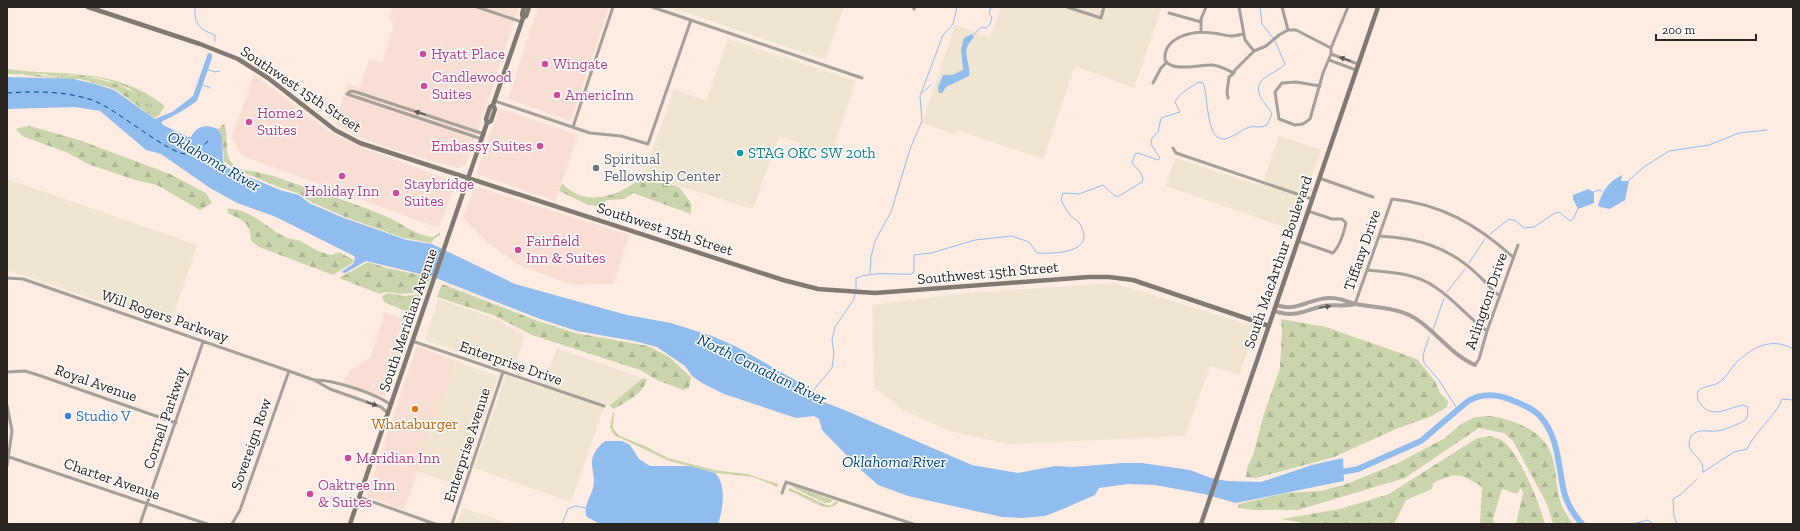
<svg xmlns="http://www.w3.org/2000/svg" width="1800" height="531" font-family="'Zilla Slab',serif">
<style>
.built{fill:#f9dfd3}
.industrial{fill:#f0e5d0}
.grass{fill:url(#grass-tufts)}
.forest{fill:url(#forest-firs)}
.water{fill:#91bcee}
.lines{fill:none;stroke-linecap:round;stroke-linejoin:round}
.stream{stroke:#91bcee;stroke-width:1}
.river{stroke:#91bcee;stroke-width:6}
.ferry{stroke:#00427d;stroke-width:1;stroke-dasharray:5 4;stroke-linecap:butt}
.minor{stroke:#a5a19a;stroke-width:3}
.tertiary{stroke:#a5a19a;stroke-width:4}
.secondary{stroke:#817a72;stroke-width:4.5}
.oneway{fill:#5c5752}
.hotel-dot{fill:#d1479c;stroke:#fff;stroke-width:1.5}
.culture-dot{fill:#0f9aa8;stroke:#fff;stroke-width:1.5}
.worship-dot{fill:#6b7280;stroke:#fff;stroke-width:1.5}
.food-dot{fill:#e8710a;stroke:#fff;stroke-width:1.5}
.shop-dot{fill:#3f7fe0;stroke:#fff;stroke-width:1.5}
.labels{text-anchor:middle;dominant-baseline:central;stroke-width:3;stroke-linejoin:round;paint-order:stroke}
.hotel-label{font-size:15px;fill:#b23c85;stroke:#fff;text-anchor:start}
.street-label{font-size:15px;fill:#2b2522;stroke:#fff}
.culture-label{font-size:15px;fill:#0d838f;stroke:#fff;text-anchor:start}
.worship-label{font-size:15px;fill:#5b616d;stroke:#fff;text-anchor:start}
.shop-label{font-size:15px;fill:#366cbe;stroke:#fff;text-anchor:start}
.food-label{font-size:15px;fill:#c56008;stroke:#fff}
.water-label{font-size:16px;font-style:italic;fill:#00427d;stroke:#fff}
</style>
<defs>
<pattern id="grass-tufts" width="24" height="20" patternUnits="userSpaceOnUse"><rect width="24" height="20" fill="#cbd5ac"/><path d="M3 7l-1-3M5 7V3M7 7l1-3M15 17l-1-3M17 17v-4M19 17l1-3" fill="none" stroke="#aeb794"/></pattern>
<pattern id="forest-firs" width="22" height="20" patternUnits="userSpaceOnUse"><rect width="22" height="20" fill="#cbd5ac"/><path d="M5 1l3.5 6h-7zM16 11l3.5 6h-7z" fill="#aeb794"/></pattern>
</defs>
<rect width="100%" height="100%" fill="#feece3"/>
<path class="built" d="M393 7H519L466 166 457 168 382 146 357 136 335 124 347 84 360 88 369 59 382 62 394 23 389 20Z
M538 7H609L571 121 508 99Z
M254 74 331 133 368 150 456 182 440 225 436 227 245 157 238 151 232 137Z
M499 108 578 135 555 201 476 174Z
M477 187 630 235 613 284 572 285 519 265 488 243 463 218 474 189Z
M385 312 411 321 385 397 343 383 350 370 370 358Z
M417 346 456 361 404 510 366 496Z"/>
<path class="industrial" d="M670 7H844L825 60Z
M1001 7H1162L1134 88 1075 66 1043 159 957 130 955 134 922 123 955 25 990 37Z
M728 39 856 81 831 154 779 136 753 209 644 175 674 89 706 101Z
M1279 136 1321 150 1293 230 1166 186 1175 158 1262 186Z
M7 179 197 245 170 325 11 271 7 274Z
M1114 283 1256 327 1239 375 1210 366 1185 436 1009 444 949 431 903 410 874 387 872 305 957 294Z
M438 299 494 318 525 335 513 371 425 340Z
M557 348 643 378 603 410 571 502 474 468 506 375 543 388Z
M456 361 498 376 460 486 416 471Z
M463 508 510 524H457Z"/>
<path class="grass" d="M7 69C65 77 114 66 165 106L159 115 154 118 143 105 137 94 128 88 107 80 82 75 50 76 44 74H7Z
M388 293 404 296 421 294 415 315 384 302 382 296Z
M613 412 614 413 613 428 618 435 645 446 668 458 714 470 747 474 778 484V487L753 477 716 473 669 461 614 435 610 427Z
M792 487H796L833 500 830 503H825Z
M790 488 826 505H832L835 501 839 502C827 517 803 494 788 491Z"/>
<path class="forest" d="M27 73 51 77 82 75 117 84 137 94 154 118 115 89 80 79H61L23 75Z
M224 124C230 137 222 156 235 166 243 172 252 170 261 173 271 175 281 178 290 182 322 193 354 203 385 216 402 223 415 236 434 237L440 232V236H437L431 243 404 238 345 217 309 201 300 194 276 186 233 168 224 161 222 137 218 129Z
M30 126 79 140 170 174 206 193 212 203 200 210 157 185 135 180 88 164 66 152 24 137 16 130 18 128Z
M644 175 679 187 691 203V214L633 193 624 199 607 200 601 206 588 205 559 191 562 183C585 209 622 196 644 175Z
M227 209C248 207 267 228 285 237 291 240 300 239 306 244 315 250 320 252 331 255L339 252 354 260 352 263 333 275 259 247 251 241C250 222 244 221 228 213Z
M368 262 387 268 420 275 424 283H426L428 275 431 277 425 292C417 291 410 294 402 294 393 293 389 290 380 294L339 278Z
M442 284 538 321 575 333 648 346 669 357 691 377 689 388 683 390 657 380 640 370 532 335 493 315 437 297Z
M1281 319 1326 327 1417 359 1435 381 1440 393 1448 401 1447 407 1432 416 1396 429 1334 457 1256 478 1246 477 1247 468 1253 455 1264 414 1280 368 1282 331Z
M643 378 647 379C643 395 626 401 614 409L609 406Z
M1490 416C1518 421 1549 432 1554 464 1559 492 1555 499 1573 524H1553L1547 504 1513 441 1504 433 1479 428 1405 478 1298 510H1254L1238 508 1239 504 1286 493 1321 491 1346 484 1398 463 1445 438 1461 424 1475 417Z
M1491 436C1495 438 1500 438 1503 441 1519 453 1540 504 1545 524H1516L1523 493 1521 488 1517 494 1502 489 1493 519 1494 524H1480L1482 487C1460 473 1457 472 1433 483L1432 489 1406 500 1394 524H1309L1281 519 1340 509 1389 494 1477 438Z"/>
<path class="water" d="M972 34 974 37C972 40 968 44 967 48 964 56 971 66 969 76L946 87 942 93H939L938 87 943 75H952L963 70 961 49 964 38Z
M208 53 212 54V58L197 101C186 109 174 116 161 122L163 125 188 137H191C197 125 207 124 218 129L222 137 223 162 230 169 237 172 280 190 299 195 309 203 344 218 407 240 432 244 515 284 627 315 671 323 712 336 737 347 795 380 808 388 821 401 842 409 972 465 1018 473 1055 466 1073 467 1122 463H1142L1190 470 1211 478 1227 481 1261 482 1312 465 1343 458 1344 481 1236 503 1204 494 1155 485 1128 484 1099 488 1095 495 1063 509 1045 516 1022 518 1002 517 908 496 878 485 859 468 822 430 819 419 814 416 796 418 724 394 702 383 692 376 685 366 657 347 634 341 577 331 540 319 428 275 426 282 424 283 420 274 366 261 345 273 341 272 353 264 355 259 354 256 276 217 237 203 210 188 161 154 146 150 100 111 75 107 7 109V77L74 79 95 84 114 90 155 119 172 112 193 96Z
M1622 175 1621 181H1629L1625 200 1610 209 1600 207 1598 205C1603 191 1607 183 1622 175Z
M1588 189 1594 192V203L1578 209 1573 199V195Z
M606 441H622L630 445 639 459 650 466H690L715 473C727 485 723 509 718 524H600L587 517C582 509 591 496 593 488 597 472 586 464 597 449 600 446 601 443 606 441Z"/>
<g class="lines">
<path class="stream" d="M195 7C194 24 199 29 215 35V41
M1260 7 1262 24 1273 38
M972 36 982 27 986 28C990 26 991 22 992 17L989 14 991 7
M207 69 215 72 220 71
M203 85 210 88
M922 93 931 85
M1628 181 1644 167 1669 151 1709 145 1739 133 1767 130
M1594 192 1599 190 1602 191
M1490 234 1509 219 1516 221 1524 228 1534 227 1555 213 1559 212 1570 221 1573 219 1578 209
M1469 263 1485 239
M870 273 871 257 875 241 891 212 910 149 922 121 920 96 943 35 953 24 957 7
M856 289V278C874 271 894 275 912 274L914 271V255L931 253 975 240 1012 236 1029 242 1037 253C1055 254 1097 253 1080 224 1078 220 1074 219 1071 216 1067 212 1064 206 1061 200L1063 193 1079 194 1103 185 1115 196H1119L1142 182 1143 178 1140 172 1132 163 1135 154 1138 153 1158 160 1160 158 1151 144 1152 138 1158 132 1161 118 1180 112 1175 102C1179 93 1191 87 1199 82L1203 83C1209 96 1205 140 1224 139 1232 138 1240 131 1247 128 1253 125 1259 129 1267 125L1272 114C1269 107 1261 101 1259 93 1254 77 1278 73 1285 64L1275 41
M1447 292 1465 269
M1433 330 1444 298
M1429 337 1423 355 1424 363 1438 379 1458 410
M811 393 832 368 834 353 832 340 835 327 854 299 855 294
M1703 472C1705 454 1681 454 1692 435 1700 428 1706 432 1716 431 1722 431 1743 423 1747 418L1748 407 1743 405C1728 408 1711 420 1700 403 1697 399 1697 396 1698 391 1704 385 1714 387 1721 381 1727 376 1730 370 1735 364 1751 348 1771 336 1793 349
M1703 472 1734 452 1747 449C1752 437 1768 422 1776 410 1779 407 1780 403 1782 399L1793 400
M562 524 568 509 575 506 586 508
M1633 524 1648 520 1653 524
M1677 524 1674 516 1673 499 1680 495 1697 479"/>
<path class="river" d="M1337 473 1358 469 1421 441 1468 401C1482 393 1495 394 1509 399 1519 403 1531 407 1539 415 1559 436 1558 466 1564 492 1567 504 1574 515 1582 524"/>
<path class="ferry" d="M7 93C35 91 65 91 92 100 116 108 169 155 187 154 197 153 203 146 209 140"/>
<path class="minor" d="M477 7 522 22
M652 7 862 78
M1067 7 1101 18 1104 7
M1239 7 1245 40 1254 51
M1282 7 1288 30H1296L1331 48
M914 9 915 7
M1169 13 1201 22
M1201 32V19L1206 7
M1331 54 1358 64
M1329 60 1356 70
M1234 73C1227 70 1221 66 1213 65 1201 64 1172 73 1165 60 1163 37 1193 30 1212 33 1219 33 1225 36 1231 36 1235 36 1239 35 1243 34
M1153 83 1161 68 1166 63
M1320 86 1296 82 1282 83 1275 92 1279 119 1295 125 1303 124 1310 119 1323 73 1331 54V48L1348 7
M347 94 351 91 356 92 484 134
M347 94 482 139
M1228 98 1227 92 1229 77 1234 73 1235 70 1254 51 1266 46 1279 35 1288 30
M495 101 590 133 621 136 648 144 691 20
M573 127 613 7
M1173 148 1176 153 1312 199
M1319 178 1373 197
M1379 236C1418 238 1449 247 1478 275 1486 282 1491 290 1500 296
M1298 241 1333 253C1340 246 1344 232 1346 223L1342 219H1332L1308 211
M1367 270C1391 272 1415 273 1435 287 1454 299 1468 318 1487 331
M7 278 23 279 289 371 314 380 330 389 381 407 388 413
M1355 304 1392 199C1442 204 1477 225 1513 257
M412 341 604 406
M1475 365 1479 359 1487 331 1518 245
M7 372 25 371 41 376 176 423
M314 380C332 379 377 394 391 405
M7 405 12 431 7 466
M9 457 207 524
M782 493 786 482 913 524
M359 497 435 524
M140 524 203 342
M232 524 240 510 289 371
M452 524 503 372"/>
<path class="tertiary" d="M1276 305C1299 313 1312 296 1332 298 1340 298 1348 302 1356 304 1370 307 1384 307 1398 311 1428 318 1445 352 1475 365
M1274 311C1296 318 1302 311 1323 306 1333 304 1344 307 1355 304"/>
<path class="secondary" d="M88 7 200 44 238 59 268 78 335 130 360 143 783 280 818 289 875 293 1089 277H1109L1133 280 1269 326
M523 18 522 14 524 7
M487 123 486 119 490 107 493 105
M350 524 487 123 491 121 495 109 493 105 523 18 526 16 529 7
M1201 524 1378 7"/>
</g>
<defs><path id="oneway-solid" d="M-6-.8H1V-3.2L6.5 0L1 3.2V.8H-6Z"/></defs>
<g class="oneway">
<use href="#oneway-solid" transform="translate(1345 59) rotate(-161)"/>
<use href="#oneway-solid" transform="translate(420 113) rotate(-162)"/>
<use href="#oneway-solid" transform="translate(1325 307) rotate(-10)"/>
<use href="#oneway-solid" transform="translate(372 404) rotate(19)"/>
</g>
<g class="hotel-dot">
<circle cx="423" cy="54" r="4"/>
<circle cx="545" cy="64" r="4"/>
<circle cx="424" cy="86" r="4"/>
<circle cx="557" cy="95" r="4"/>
<circle cx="249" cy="122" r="4"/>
<circle cx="540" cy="146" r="4"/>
<circle cx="342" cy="176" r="4"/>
<circle cx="396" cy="193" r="4"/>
<circle cx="518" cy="250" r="4"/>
<circle cx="348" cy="458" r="4"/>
<circle cx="310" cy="494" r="4"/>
</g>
<circle class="culture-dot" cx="740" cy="153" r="4"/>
<circle class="worship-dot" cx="596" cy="168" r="4"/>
<circle class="food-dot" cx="415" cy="409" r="4"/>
<circle class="shop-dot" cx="68" cy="416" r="4"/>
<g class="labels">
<g class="hotel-label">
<text x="431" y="54">Hyatt Place</text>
<text x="553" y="64">Wingate</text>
<text x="432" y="77">Candlewood<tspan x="432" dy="17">Suites</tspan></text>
<text x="565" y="95">AmericInn</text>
<text x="257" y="113">Home2<tspan x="257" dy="17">Suites</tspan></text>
<text x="532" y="146" text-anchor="end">Embassy Suites</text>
<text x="404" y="184">Staybridge<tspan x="404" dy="17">Suites</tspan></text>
<text x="342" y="191" text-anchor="middle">Holiday Inn</text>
<text x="526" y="241">Fairfield<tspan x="526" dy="17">Inn &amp; Suites</tspan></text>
<text x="356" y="458">Meridian Inn</text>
<text x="318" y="485">Oaktree Inn<tspan x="318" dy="17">&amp; Suites</tspan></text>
</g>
<g class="street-label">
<text transform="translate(301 89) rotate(34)">Southwest 15th Street</text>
<text transform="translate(665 229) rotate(18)">Southwest 15th Street</text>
<text transform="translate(1362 250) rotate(-71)">Tiffany Drive</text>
<text transform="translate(1278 262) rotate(-71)">South MacArthur Boulevard</text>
<text transform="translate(988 273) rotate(-5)">Southwest 15th Street</text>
<text transform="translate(1486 301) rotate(-71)">Arlington Drive</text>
<text transform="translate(165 316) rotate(19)">Will Rogers Parkway</text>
<text transform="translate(408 320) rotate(-71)">South Meridian Avenue</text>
<text transform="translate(511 363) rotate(19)">Enterprise Drive</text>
<text transform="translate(96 383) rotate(19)">Royal Avenue</text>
<text transform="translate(165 418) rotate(-71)">Cornell Parkway</text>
<text transform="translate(251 444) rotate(-71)">Sovereign Row</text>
<text transform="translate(467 445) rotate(-72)">Enterprise Avenue</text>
<text transform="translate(112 479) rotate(19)">Charter Avenue</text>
</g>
<g class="culture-label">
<text x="748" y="153">STAG OKC SW 20th</text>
</g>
<g class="worship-label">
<text x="604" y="159">Spiritual<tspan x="604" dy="17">Fellowship Center</tspan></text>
</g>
<g class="shop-label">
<text x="76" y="416">Studio V</text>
</g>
<g class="food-label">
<text x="415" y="424">Whataburger</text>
</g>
<g class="water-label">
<text transform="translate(214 161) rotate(30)">Oklahoma River</text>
<text transform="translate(762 369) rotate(26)">North Canadian River</text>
<text x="894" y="461">Oklahoma River</text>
</g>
</g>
<rect width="1800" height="531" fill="none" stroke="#2b2522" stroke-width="16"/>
<path d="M1656 34v6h100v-6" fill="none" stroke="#2b2522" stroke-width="2"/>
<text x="1662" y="34" font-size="12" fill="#2b2522" stroke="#ffffff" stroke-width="3" paint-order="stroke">200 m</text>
</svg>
